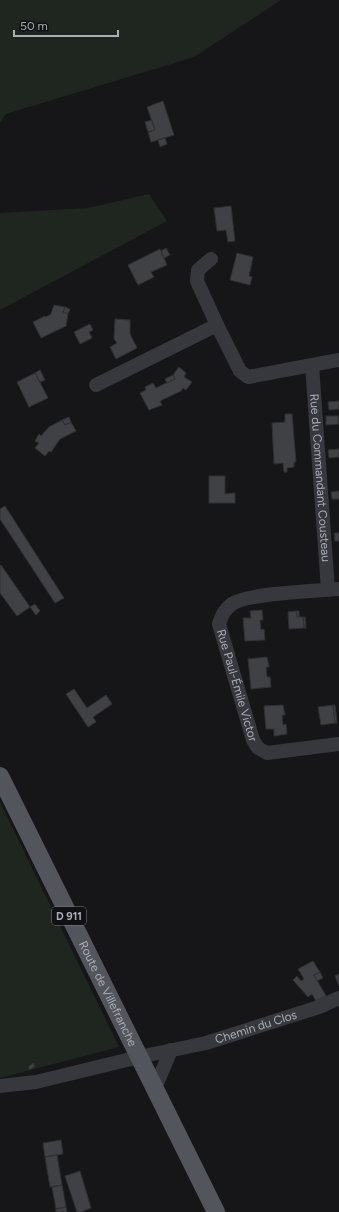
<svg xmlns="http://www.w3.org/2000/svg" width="339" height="1212" font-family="Figtree,sans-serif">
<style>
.green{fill:#1e261f}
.building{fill:#404145;stroke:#303034}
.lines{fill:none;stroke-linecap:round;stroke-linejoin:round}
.minor{stroke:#37383d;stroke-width:14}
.major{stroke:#53555c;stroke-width:18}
.labels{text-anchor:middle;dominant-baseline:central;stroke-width:4;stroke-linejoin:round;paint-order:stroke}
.shield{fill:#111113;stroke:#7b7e86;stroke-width:1}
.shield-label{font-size:11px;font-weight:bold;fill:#a8adb8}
.street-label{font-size:12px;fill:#a8adb8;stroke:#111113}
</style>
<rect width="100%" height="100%" fill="#161618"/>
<path class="green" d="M0 0H281L194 57 6 114 0 123Z
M149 194 167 221 0 310V213L88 208Z
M0 802 119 1047 0 1078Z"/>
<path class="building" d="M163 101 174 135 151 142 148 132 155 130 147 107Z
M152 120 155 130 148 132 145 122Z
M165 138 167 144 160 147 158 140Z
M231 206 235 241 228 242 226 230 217 231 214 208Z
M166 248 170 255 164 258 161 251Z
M160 249 167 265 151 272 154 277 138 285 128 265Z
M237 253 253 257 249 276 252 277 250 285 230 280Z
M54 305 65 307 63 312 68 314 66 326 41 338 33 322 45 316 46 317 51 314Z
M65 307 70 309 68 314 63 312Z
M115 319 130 320V334L137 348 116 359 110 347 117 343 114 339Z
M90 324 93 330 89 332 92 338 80 344 74 332Z
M179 367 186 373 184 377 192 382 186 390 183 388 181 391 160 401 162 405 149 410 140 393 146 390 145 387 153 383 156 388 175 379 173 375Z
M40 370 45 380 40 382 35 373Z
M35 373 48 398 29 407 17 382Z
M173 375 175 379 167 383 165 379Z
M339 401V409L329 410 328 402Z
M285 414H292L296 462H294V467L287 468V472H284L283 463 274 464 272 423 285 422Z
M326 416H338L339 424 326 425Z
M69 417 71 422 65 425 62 420Z
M62 420 65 425 71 422 76 431 60 439 51 452 49 451 45 456 35 448 39 443 35 441 39 434 41 436 49 427Z
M339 449V457L329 458 328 450Z
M209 476H225V494L235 493V503H209Z
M339 491V499H332L331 492Z
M5 506 64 598 55 603 0 519V509Z
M334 533H339V541H335Z
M1 565 30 607 17 616 0 593V566Z
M35 604 40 611 36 615 30 607Z
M262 610 263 620H260L261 630 264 629 265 640 245 641 243 618H251L250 611Z
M296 611H299V617H297Z
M296 611 297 617H303L304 628 289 629 288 612Z
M303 617H305L306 628H304Z
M267 657 269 667H266L267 677H270L271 687 251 689 248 659Z
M74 689 87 708 106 695 112 704 93 717 96 722 88 727 66 694Z
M283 705 285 715H282L283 725 286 724 287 734 274 736V729H266L264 706Z
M333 705H335L337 723H335Z
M333 705 335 723 321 725 318 707Z
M313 961 320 972 314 975 326 996 316 1001 312 994 308 997 293 980 297 976 301 981 304 979 298 969Z
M320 972 323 978 317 981 314 975Z
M339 974V986L335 976Z
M33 1063 35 1066 30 1070 28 1067Z
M61 1140 63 1154 45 1157 43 1143Z
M57 1155 62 1185 50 1187 45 1157Z
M80 1171 91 1208 81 1212H77L65 1176Z
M62 1185 66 1207 56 1209 52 1187Z
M66 1207 67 1212H56V1209Z"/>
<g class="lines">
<g class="minor">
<path d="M211 259 198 270 197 281 217 325 240 371 248 377 339 360"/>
<path id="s1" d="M312 365 328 590"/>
<path d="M96 385 217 325"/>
<path id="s2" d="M339 589C317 591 247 593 232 604 224 610 222 615 219 624L253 740 258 748 267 753 339 744"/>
<path id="s3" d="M0 1086 36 1082 139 1057 206 1043 319 1007 339 998"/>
<path d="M155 1088 171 1050"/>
</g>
<path class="major" id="s4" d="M0 776 216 1212"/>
</g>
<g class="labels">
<rect class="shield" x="52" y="907" width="34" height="18" rx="3"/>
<g class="shield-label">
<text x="69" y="916">D 911</text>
</g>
<g class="street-label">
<text stroke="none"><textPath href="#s1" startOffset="113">Rue du Commandant Cousteau</textPath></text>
<text stroke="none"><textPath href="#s2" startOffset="197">Rue Paul-Émile Victor</textPath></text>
<text stroke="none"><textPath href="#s4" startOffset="243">Route de Villefranche</textPath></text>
<text stroke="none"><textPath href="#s3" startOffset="263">Chemin du Clos</textPath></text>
</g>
</g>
<path d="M14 30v6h104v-6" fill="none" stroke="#a8adb8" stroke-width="2"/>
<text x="20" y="30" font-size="12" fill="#a8adb8" stroke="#111113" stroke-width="3" paint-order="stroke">50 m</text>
</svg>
